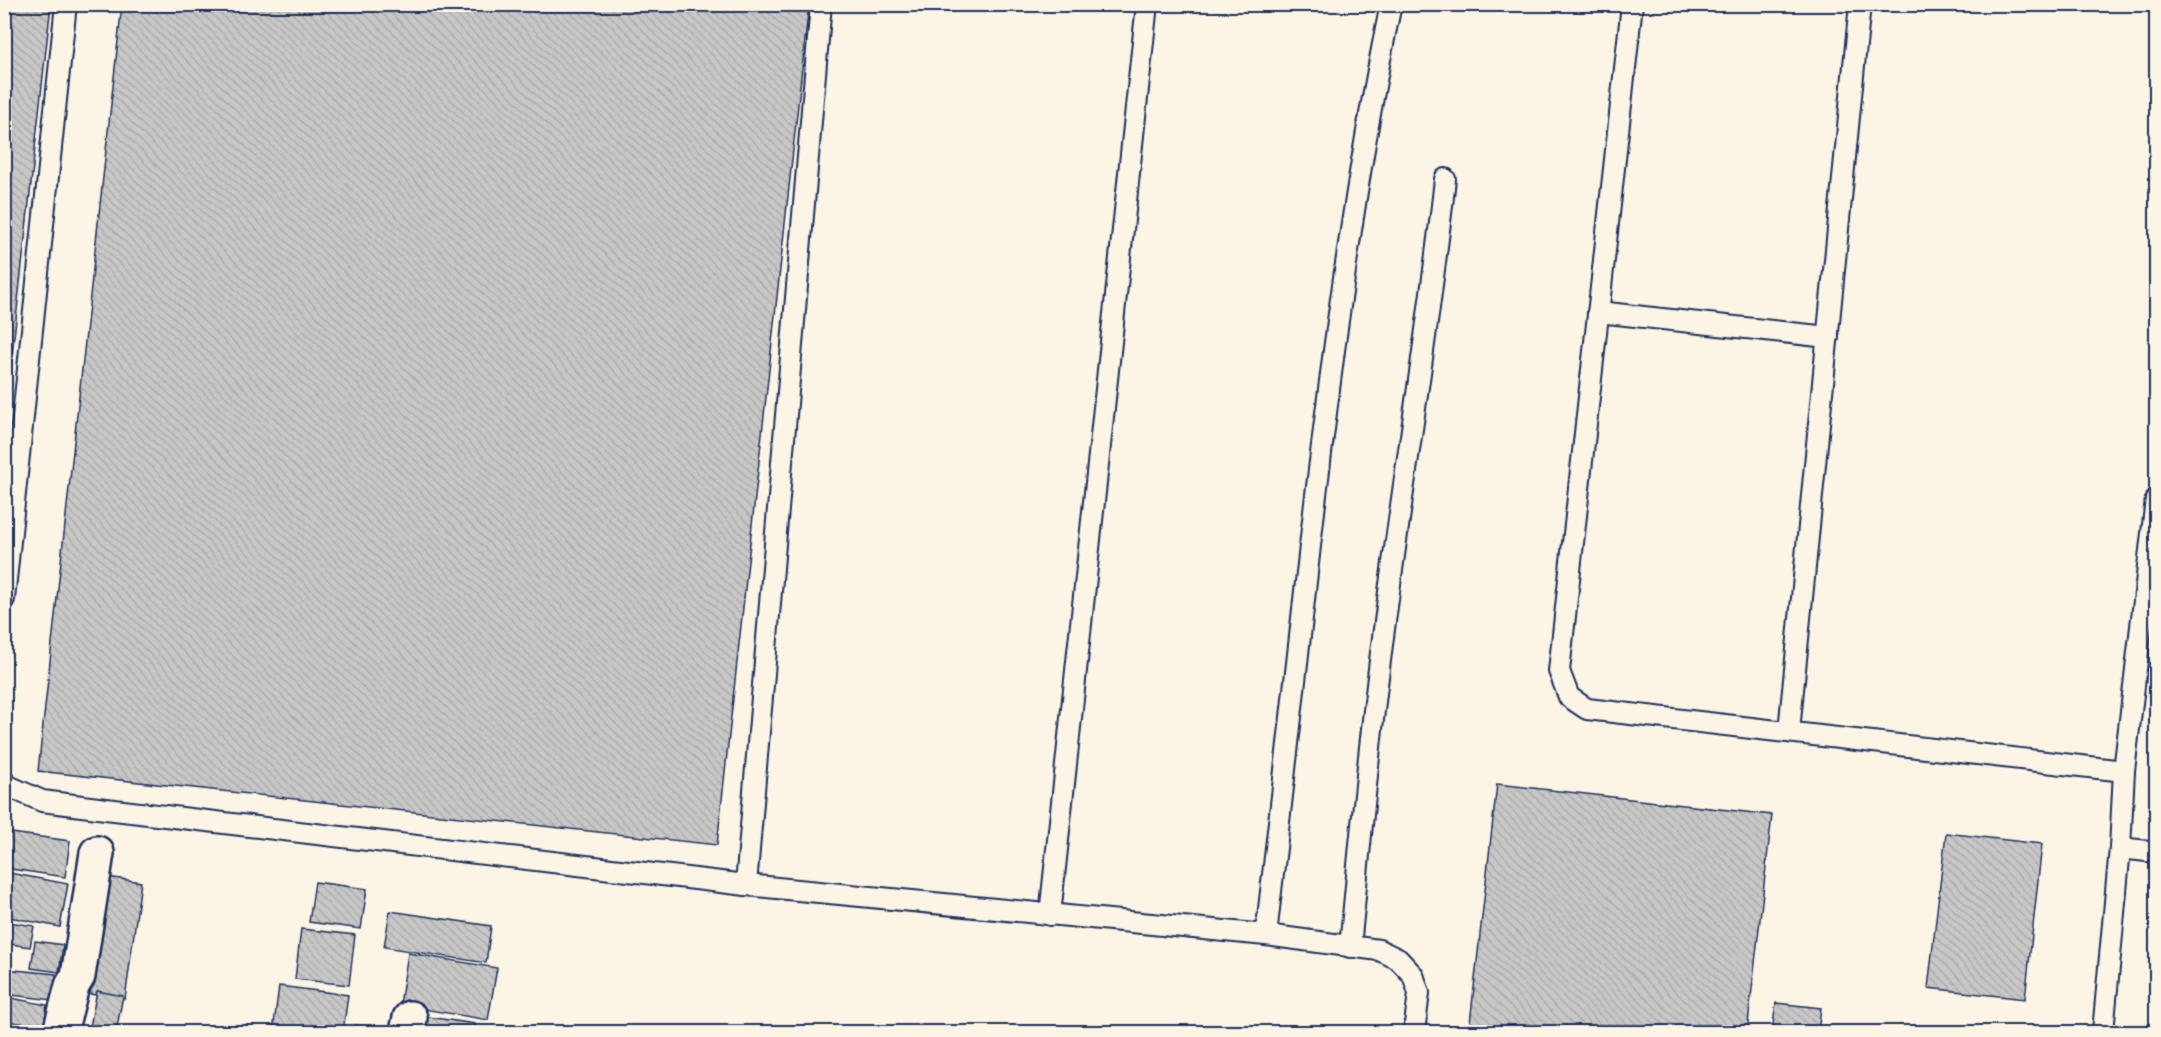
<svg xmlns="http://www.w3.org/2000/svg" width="2161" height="1037" font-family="Delius,sans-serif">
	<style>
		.building { fill: url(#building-back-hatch); stroke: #1b2f5e; stroke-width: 1.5 }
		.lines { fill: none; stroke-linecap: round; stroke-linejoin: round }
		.lane-casing { stroke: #1b2f5e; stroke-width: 24 }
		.street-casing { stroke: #1b2f5e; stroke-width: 38 }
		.lane { stroke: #fcf5e5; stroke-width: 20 }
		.street { stroke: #fcf5e5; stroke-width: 33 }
	</style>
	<defs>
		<pattern id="building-back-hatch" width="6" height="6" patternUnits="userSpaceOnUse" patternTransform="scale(1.5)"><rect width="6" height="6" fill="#c8c7c6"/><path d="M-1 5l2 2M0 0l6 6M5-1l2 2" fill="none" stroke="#ababac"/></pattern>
	</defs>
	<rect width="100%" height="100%" fill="#fcf5e5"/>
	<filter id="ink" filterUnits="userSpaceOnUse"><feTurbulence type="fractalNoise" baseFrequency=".0167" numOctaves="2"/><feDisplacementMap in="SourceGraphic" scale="12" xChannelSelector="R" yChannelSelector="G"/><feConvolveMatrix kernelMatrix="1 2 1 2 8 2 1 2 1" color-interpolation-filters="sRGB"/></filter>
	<g filter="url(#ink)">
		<g class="building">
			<path d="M4 4H51L4 427Z"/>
			<path d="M122 4H809L717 845 38 771Z"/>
			<path d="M1497 784 1772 815 1747 1032H1469Z"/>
			<path d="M4 832 70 841 65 877 4 868Z"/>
			<path d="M1946 833 2042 844 2025 999 1928 988Z"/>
			<path d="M4 872 68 884 60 927 4 916Z"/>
			<path d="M107 877 141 882 125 999 90 994Z"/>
			<path d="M315 882 367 889 361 929 309 922Z"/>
			<path d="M390 911 491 926 486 963 384 947Z"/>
			<path d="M4 921 34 926 30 947 4 943Z"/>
			<path d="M301 929 355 935 349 985 295 979Z"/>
			<path d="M35 941 63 945 59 972 31 968Z"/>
			<path d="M408 953 497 968 488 1020 400 1005Z"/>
			<path d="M4 969 56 974 53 1000 4 994Z"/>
			<path d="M279 986 348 995 343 1032H273Z"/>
			<path d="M97 991 123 996 116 1032H89Z"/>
			<path d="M11 998 47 1005 44 1027 6 1021Z"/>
			<path d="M1776 1003 1821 1008 1818 1032H1772Z"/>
			<path d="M415 1015 475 1024 474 1032H412Z"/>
			<path d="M355 1025 401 1031 400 1032H354Z"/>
		</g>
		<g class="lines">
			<defs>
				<g id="lane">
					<path d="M1632 4 1559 671 1569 697 1587 709 2124 771"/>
					<path d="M1598 312 1828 337"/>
					<path d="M2156 499 2124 771 2120 848 2156 852"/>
					<path d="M4 599 66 4"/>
					<path d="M1789 731 1860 4"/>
					<path d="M4 781 6 785 42 801 106 809 746 885 1266 935 1379 950 1398 959 1413 975 1419 993 1414 1032"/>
					<path d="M746 885 821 4"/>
					<path d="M1050 915 1147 4"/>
					<path d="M1266 935C1281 805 1296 676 1310 546 1331 365 1354 183 1391 4"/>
					<path d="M1350 947C1359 857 1367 766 1378 677 1398 510 1427 345 1445 179"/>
					<path d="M2103 1032 2120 848"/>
				</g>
				<g id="street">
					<path d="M60 1032 72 986 78 976 97 853"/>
					<path d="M407 1032 410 1018"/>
				</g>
			</defs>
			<use href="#lane" class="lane-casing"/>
			<use href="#street" class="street-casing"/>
			<use href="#lane" class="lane"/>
			<use href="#street" class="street"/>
		</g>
	</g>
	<rect width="2161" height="1037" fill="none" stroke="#fcf5e5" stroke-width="24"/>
	<rect x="12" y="12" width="2137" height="1013" fill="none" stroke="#1b2f5e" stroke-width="2" filter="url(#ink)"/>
</svg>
